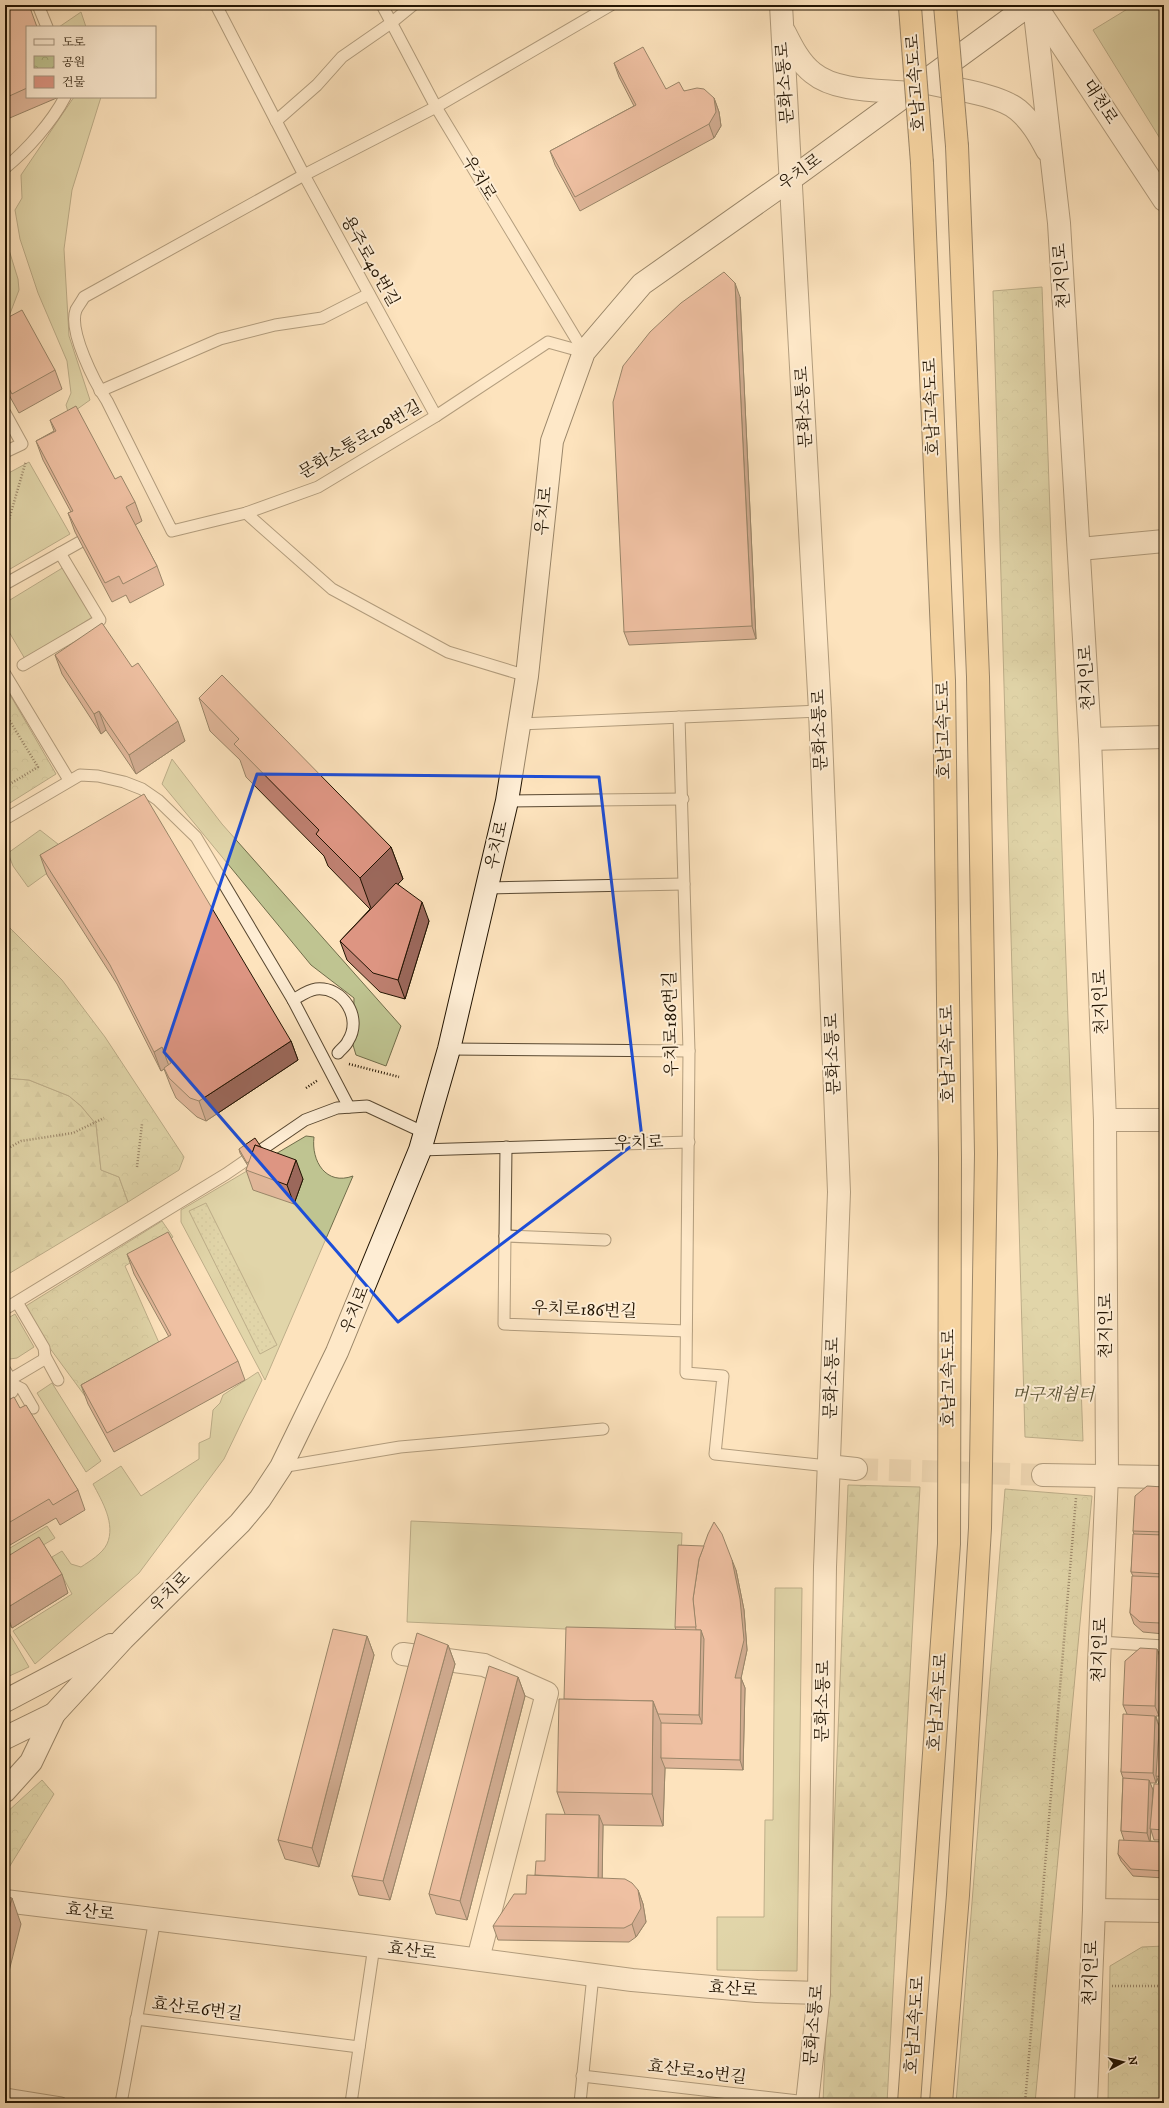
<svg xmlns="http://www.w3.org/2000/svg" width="1169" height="2108" font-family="'IM FELL DW Pica','Noto Serif KR',serif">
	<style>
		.grass { fill: #bfc491; stroke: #706c4a }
		.forest { fill: url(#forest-firs); stroke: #706c4a }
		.park { fill: url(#park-crowns); stroke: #706c4a }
		.garden { fill: url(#garden-dots); stroke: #706c4a }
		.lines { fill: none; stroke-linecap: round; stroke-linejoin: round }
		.tertiary-tunnel { stroke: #dcc4a1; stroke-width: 22; stroke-dasharray: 22 11; stroke-linecap: butt }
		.service-casing { stroke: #594831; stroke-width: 13 }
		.minor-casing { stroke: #594831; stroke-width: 24 }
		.tertiary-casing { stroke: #594831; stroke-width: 24 }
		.secondary-casing { stroke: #221402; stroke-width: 24 }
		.motorway-casing { stroke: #221402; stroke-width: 24 }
		.path { stroke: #221402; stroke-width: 2.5; stroke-dasharray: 1 2; stroke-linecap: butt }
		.service { stroke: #feedd4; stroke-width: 11 }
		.minor { stroke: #feedd4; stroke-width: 22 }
		.tertiary { stroke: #feedd4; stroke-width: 22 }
		.secondary { stroke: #feedd4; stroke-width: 22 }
		.motorway { stroke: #eec27e; stroke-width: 22 }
		.motorway-bridge-casing { stroke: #221402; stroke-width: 24; stroke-linecap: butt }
		.motorway-bridge { stroke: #eec27e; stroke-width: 22 }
		.wall { fill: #be8070; stroke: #221402; fill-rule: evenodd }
		.shaded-wall { fill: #9b685b; stroke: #221402 }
		.building { fill: #dd9582; stroke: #221402 }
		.marked { fill: none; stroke: #1d4ed8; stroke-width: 3; stroke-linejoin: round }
		.labels { text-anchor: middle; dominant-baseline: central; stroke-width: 4; stroke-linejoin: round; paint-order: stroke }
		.street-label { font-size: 17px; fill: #221402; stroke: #feedd4 }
		.park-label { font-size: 17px; font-style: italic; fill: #595234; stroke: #feedd4 }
	</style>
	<defs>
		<pattern id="forest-firs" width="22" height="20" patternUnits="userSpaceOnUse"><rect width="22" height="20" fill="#bfc491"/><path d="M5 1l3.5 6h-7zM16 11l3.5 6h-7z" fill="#a4a87b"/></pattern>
		<pattern id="park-crowns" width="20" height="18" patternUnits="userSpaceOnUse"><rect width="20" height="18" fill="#bfc491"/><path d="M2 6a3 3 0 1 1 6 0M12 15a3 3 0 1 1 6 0" fill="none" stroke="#a4a87b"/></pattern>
		<pattern id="garden-dots" width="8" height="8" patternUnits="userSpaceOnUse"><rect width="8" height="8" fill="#bfc491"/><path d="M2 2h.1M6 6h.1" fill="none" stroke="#a4a87b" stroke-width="1.8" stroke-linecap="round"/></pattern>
	</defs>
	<rect width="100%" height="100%" fill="#fde3bd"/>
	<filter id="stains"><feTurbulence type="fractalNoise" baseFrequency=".005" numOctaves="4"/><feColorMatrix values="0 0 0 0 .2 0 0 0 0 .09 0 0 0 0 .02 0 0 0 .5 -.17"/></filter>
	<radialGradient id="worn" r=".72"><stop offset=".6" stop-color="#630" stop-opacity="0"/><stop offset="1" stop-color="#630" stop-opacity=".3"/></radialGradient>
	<g class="grass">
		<path d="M1134 5H1164V145L1093 30Z"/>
		<path d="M81 12 86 27H59Z"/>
		<path d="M74 97H101L72 190 64 249 69 336 90 400 69 415 66 405 71 393 67 361 38 293 20 239 15 210 22 198 21 175Z"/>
		<path d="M5 237 18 279 19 290 8 319 5 313Z"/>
		<path d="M29 462 70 534 5 572V475Z"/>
		<path d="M64 567 94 616 25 659 5 625V603Z"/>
		<path d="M172 759 222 824 401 1026 386 1066 356 1055 353 1045 354 998 311 965 162 784Z"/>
		<path d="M40 830 72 855 28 887 13 866 8 853Z"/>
		<path d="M306 1136 314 1137C311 1161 326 1186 353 1176L265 1380 181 1222V1210Z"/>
		<path d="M15 1314 34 1347 17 1358 10 1359 5 1355V1320Z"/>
		<path d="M258 1372 262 1380 224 1459 139 1573 35 1664 13 1631 72 1594 52 1557 62 1551 71 1564 81 1567C90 1561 102 1554 107 1544 116 1524 102 1501 93 1484L121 1466 141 1496 199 1459V1443L210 1438 213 1410 220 1403 223 1395Z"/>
		<path d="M52 1383 101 1461 86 1472 37 1393Z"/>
		<path d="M411 1521 682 1533 678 1634 407 1622Z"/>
		<path d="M47 1526 55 1538 5 1568V1551Z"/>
		<path d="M775 1588H802L797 1971 717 1970V1917H764L765 1820H773Z"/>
		<path d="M5 1626 29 1667 5 1678Z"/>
	</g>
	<g class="forest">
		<path d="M5 1078 29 1080 69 1096 81 1106 96 1124 101 1170 119 1177 128 1202 5 1276Z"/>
		<path d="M848 1485 920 1487 887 2103H823Z"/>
	</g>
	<g class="park">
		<path d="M1042 287 1083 1441 1025 1437 993 291Z"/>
		<path d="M5 686 56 774 5 806Z"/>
		<path d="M5 923 62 980 105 1037 184 1157 179 1170 128 1202 119 1177 101 1170 96 1124 81 1106 69 1096 29 1080 5 1078Z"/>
		<path d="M162 1221 173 1237 125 1266 164 1354 85 1396 21 1309Z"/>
		<path d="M1005 1489 1092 1496 1035 2103H956Z"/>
		<path d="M42 1780 54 1794 5 1874V1814Z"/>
		<path d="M1164 1946V2103H1108L1110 1966 1142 1947Z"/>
	</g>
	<path class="garden" d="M206 1203 277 1345 260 1354 189 1211Z"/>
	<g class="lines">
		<path class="tertiary-tunnel" d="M856 1469 1043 1475"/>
		<defs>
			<g id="service">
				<path d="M38 5 47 27"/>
				<path d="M216 5 304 175 436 416"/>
				<path d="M382 5 436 107 584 352"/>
				<path d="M276 121 317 85 342 57 391 23 413 5"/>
				<path d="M5 168C27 150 52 122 65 97"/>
				<path d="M584 352 548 342 436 416 318 487 246 513 172 531 107 401C95 383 68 331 76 310 78 306 82 301 84 297L304 175 436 107 611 5"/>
				<path d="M100 391 220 339 275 325 322 318 369 294"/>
				<path d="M5 413 22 444 5 452"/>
				<path d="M246 513 332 589 448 652 527 676"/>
				<path d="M5 584 80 542"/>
				<path d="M23 665 100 620 60 553"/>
				<path d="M5 674 69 780"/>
				<path d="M679 717 689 1051 686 1373 723 1376 715 1454 828 1466"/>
				<path d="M520 724 820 711"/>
				<path d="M507 801 683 799"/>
				<path d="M5 819 80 775 98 776 124 782 142 789 158 800 196 837 293 1000 349 1107"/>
				<path d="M487 888 684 884"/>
				<path d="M293 1000C300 996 308 990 316 989 343 986 363 1018 348 1041 346 1046 341 1049 338 1053"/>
				<path d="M449 1049 689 1051"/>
				<path d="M506 1147 504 1324 686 1331"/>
				<path d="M420 1150 689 1142"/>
				<path d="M505 1236 605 1240"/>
				<path d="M17 1302 44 1348 45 1356 58 1380"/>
				<path d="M5 1309 226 1174 305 1120 337 1108 367 1106 425 1133"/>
				<path d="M5 1370 14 1385 22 1389 33 1408"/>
				<path d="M11 1379 43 1360 45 1356"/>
				<path d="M5 1397 12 1392 14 1385"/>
				<path d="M281 1467 400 1447 603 1429"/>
				<path d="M1100 1642 1164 1646"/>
				<path d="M136 2019 359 2047"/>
				<path d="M582 2076 807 2102"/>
				<path d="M5 2094 61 2103"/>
				<path d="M121 2103 155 1919"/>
				<path d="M351 2103 374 1946"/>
				<path d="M580 2103 593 1975"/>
			</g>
			<g id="minor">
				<path d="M1080 549 1164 541"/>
				<path d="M1090 739 1164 737"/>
				<path d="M1105 1120H1164"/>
				<path d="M403 1654 484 1665 547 1693 478 1959"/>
				<path d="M5 1901 374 1946 632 1980 757 1991 819 1993"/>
			</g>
			<g id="tertiary">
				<path d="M781 5 820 711 839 1192 825 1567 819 1993 807 2103"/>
				<path d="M1034 5 1059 223 1090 739 1105 1120 1107 1475 1099 1664 1094 1910 1086 2103"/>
				<path d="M1036 6 1164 200"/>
				<path d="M785 33C792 47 800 63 813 73 836 92 880 90 909 93"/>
				<path d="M923 82C948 88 999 94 1018 110 1031 121 1039 135 1047 150"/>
				<path d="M828 1466 856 1469"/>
				<path d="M1043 1475 1164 1477"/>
				<path d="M1094 1910 1164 1911"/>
			</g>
			<g id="secondary">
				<path d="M5 1701 111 1645"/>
				<path d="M5 1738 54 1714"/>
				<path d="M5 1791 31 1762 54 1714 123 1639 240 1523 260 1499 281 1467 337 1352 420 1150 449 1049 507 801 527 676 552 441 584 352 642 284 791 179 1029 5"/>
			</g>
			<g id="motorway">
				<path d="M909 2103 949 1544 950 1157 944 681 922 163"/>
				<path d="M941 2103 958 1895 980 1528 986 1154 978 677 957 146"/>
			</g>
		</defs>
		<use href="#service" class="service-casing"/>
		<use href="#minor" class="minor-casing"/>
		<use href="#tertiary" class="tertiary-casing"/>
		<use href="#secondary" class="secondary-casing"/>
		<use href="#motorway" class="motorway-casing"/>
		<g class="path">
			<path d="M5 533 26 461"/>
			<path d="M5 713 38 767 5 787"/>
			<path d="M349 1064 399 1077"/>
			<path d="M306 1088 318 1080"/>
			<path d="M5 1150 21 1141 73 1133 104 1118"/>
			<path d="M137 1167 142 1124"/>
			<path d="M1112 1986H1164"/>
			<path d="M1025 2103 1076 1498"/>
		</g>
		<use href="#service" class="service"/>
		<use href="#minor" class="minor"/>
		<use href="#tertiary" class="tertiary"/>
		<use href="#secondary" class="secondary"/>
		<use href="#motorway" class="motorway"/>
		<defs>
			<g id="motorway-bridge">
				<path d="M945 5 957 146"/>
				<path d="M910 7 922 163"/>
			</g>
		</defs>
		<use href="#motorway-bridge" class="motorway-bridge-casing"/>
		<use href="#motorway-bridge" class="motorway-bridge"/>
	</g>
	<g class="wall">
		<path d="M5 5 27 27V97H59L5 120Z"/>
		<path d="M614 63 666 89 684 91 714 98 719 112 721 126 714 138 580 211 555 165 550 151 634 106 619 77Z"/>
		<path d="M740 297 756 639 629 645 624 632Z"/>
		<path d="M5 319 55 370 62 389 19 413 5 388Z"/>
		<path d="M50 420 115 479 135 502 142 521 135 525 157 566 164 585 130 603 126 595 112 602 75 532 68 513 71 512 43 460 36 441 54 431Z"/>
		<path d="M55 655 132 667 185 741 136 774 106 730 101 734 62 674Z"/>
		<path d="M199 698 391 847 403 879 398 884 429 921 405 999 380 992 347 960 340 941 370 909 328 866 324 856 246 777 240 760 210 731Z"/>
		<path d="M40 855 291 1041 298 1060 206 1121 197 1117 176 1098 171 1087 164 1069 161 1071 117 984 47 875Z"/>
		<path d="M261 1147 303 1179 294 1204 253 1190 246 1170 248 1166 240 1153 239 1149Z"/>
		<path d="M127 1254 238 1361 245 1380 114 1452 88 1404 81 1385 169 1337 134 1274Z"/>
		<path d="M5 1402 20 1408 78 1490 85 1510 60 1525 56 1518 5 1548Z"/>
		<path d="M1164 1487V1634L1143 1632 1134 1624 1130 1613 1133 1576 1131 1572 1134 1534 1133 1531Z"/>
		<path d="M5 1558 68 1593 12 1628 5 1618Z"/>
		<path d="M736 1570 744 1610 747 1650 741 1678 745 1688 743 1770 665 1768 663 1826 603 1825 602 1878 638 1890 643 1904 646 1922 636 1937 629 1942 498 1940 493 1926 526 1894 535 1875 545 1861 565 1814 557 1792 676 1630 675 1627Z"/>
		<path d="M367 1636 374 1655 319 1867 285 1859 278 1840Z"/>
		<path d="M448 1645 455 1664 390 1900 359 1895 352 1876Z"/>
		<path d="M1164 1650V1717L1160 1707Z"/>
		<path d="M1161 1659 1159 1716H1156L1159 1726 1158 1748 1164 1718V1840H1154L1151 1830 1150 1841 1164 1842V1878L1133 1876 1121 1861 1118 1854 1124 1840 1121 1831 1123 1778 1121 1772 1127 1714 1123 1705ZM1157 1778 1159 1784 1152 1813 1153 1790 1150 1783H1156Z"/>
		<path d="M518 1677 525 1696 467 1920 436 1914 429 1894Z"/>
	</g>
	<g class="shaded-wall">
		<path d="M714 98 719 112 721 126 714 138 709 124Z"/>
		<path d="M735 283 740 297 756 639 752 626Z"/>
		<path d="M99 711 106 730 101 734 94 714Z"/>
		<path d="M178 721 185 741 136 774 129 755Z"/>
		<path d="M391 847 403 879 372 911 360 878Z"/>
		<path d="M422 902 429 921 405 999 398 980Z"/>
		<path d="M291 1041 298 1060 206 1121 199 1101Z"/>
		<path d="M162 1047 169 1066 161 1071 154 1052Z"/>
		<path d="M296 1160 303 1179 294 1204 287 1185Z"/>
		<path d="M732 1560 736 1570 744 1610 747 1650 739 1688 735 1678Z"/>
		<path d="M62 1574 68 1593 12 1628 5 1609Z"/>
		<path d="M1163 1577 1164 1580V1633L1160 1623Z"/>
		<path d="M701 1630 708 1649 706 1734 699 1715Z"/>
		<path d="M367 1636 374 1655 319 1867 312 1848Z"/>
		<path d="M448 1645 455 1664 390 1900 383 1881Z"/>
		<path d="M1157 1649 1161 1659 1159 1716 1155 1706Z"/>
		<path d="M518 1677 525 1696 467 1920 460 1901Z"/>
		<path d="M741 1678 745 1688 743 1770 740 1760Z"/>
		<path d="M653 1701 665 1733 661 1758 665 1768 663 1826 652 1794Z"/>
		<path d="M1155 1716 1159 1726 1157 1776H1156L1157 1778 1156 1783 1153 1773Z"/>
		<path d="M1149 1780 1153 1790 1150 1843 1147 1833Z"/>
		<path d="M599 1815 603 1825 602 1890 598 1880Z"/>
		<path d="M638 1890 643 1904 646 1922 636 1937 632 1924Z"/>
		<path d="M12 1898 21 1924 5 1987V1924Z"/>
	</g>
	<g class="building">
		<path d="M5 5H29L37 27H27V88L5 98Z"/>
		<path d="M643 47 666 89 679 82 684 91 697 88 704 89 714 98 716 112 709 124 575 197 550 151 636 105 614 63Z"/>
		<path d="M724 272 735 283 752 626 624 632 613 402 623 366 650 332 681 303Z"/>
		<path d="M22 310 55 370 12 394 5 381V319Z"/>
		<path d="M76 406 115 479 121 476 135 502 126 507 157 566 123 584 119 576 105 583 68 513 73 511 36 441 56 431 50 420Z"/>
		<path d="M102 623 132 667 138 663 178 721 129 755 99 711 94 714 55 655Z"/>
		<path d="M222 675 391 847 360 878 316 834 319 830 234 744 239 739 199 698Z"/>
		<path d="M144 794 291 1041 199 1101 190 1098 169 1078 164 1068 171 1063 162 1047 154 1052 110 965 40 855Z"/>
		<path d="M396 883 422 902 398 980 373 973 340 941Z"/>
		<path d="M255 1138 261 1147 255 1145 250 1161 247 1163 239 1149Z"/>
		<path d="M255 1145 296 1160 287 1185 246 1170Z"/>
		<path d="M168 1232 238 1361 107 1433 81 1385 171 1335 127 1254Z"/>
		<path d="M14 1397 20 1408 26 1405 78 1490 53 1505 49 1499 5 1525V1402Z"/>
		<path d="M1147 1486 1164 1487V1532L1133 1531 1135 1496Z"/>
		<path d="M714 1522 722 1534 732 1560 740 1599 744 1640 735 1678H741L740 1760 661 1758V1723L702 1724 704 1639 701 1630H696L693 1599 699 1559 708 1534Z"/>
		<path d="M1133 1534 1164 1535V1574L1131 1572Z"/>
		<path d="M39 1537 62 1574 5 1609V1558Z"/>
		<path d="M678 1545 704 1546 699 1559 693 1599 696 1627H675Z"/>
		<path d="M1132 1576 1163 1577 1160 1623 1140 1622 1130 1613Z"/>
		<path d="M566 1627 701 1630 699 1715 658 1714 653 1701 564 1699Z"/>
		<path d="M333 1629 367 1636 312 1848 278 1840Z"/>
		<path d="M417 1633 448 1645 383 1881 352 1876Z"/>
		<path d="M1140 1648 1157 1649 1155 1706 1123 1705 1125 1661Z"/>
		<path d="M1164 1650V1707H1160Z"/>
		<path d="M489 1666 518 1677 460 1901 429 1894Z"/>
		<path d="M559 1699 653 1701 652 1794 557 1792Z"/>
		<path d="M1123 1714 1155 1716 1153 1773 1121 1772Z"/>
		<path d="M1160 1718H1164V1777L1156 1776Z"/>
		<path d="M1123 1778 1149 1780 1147 1833 1121 1831Z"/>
		<path d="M1154 1784H1164V1830L1150 1829Z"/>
		<path d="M546 1814 599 1815 598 1878 535 1875 536 1861H545Z"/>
		<path d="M1119 1840 1164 1842V1871L1131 1869 1118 1854Z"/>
		<path d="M527 1875 625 1879 632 1883 638 1890 641 1908 632 1924 624 1928 493 1926 514 1894H526Z"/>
		<path d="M5 1897 12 1898 5 1924Z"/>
	</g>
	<path d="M0 0H1169V2108H0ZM257 774 599 777 642 1138 398 1322 164 1052Z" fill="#fde3bd" fill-opacity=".55" fill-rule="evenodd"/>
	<path class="marked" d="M257 774 599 777 642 1138 398 1322 164 1052Z"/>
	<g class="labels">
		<g class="street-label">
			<text transform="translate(785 83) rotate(-94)">문화소통로</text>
			<text transform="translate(916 83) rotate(-94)">호남고속도로</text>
			<text transform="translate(1100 102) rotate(57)">대천로</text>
			<text transform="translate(800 172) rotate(-36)">우치로</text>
			<text transform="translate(479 178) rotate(59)">우치로</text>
			<text transform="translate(370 261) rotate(61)">용주로40번길</text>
			<text transform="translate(1062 276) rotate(-94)">천지인로</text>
			<text transform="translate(804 407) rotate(-93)">문화소통로</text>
			<text transform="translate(932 407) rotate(-92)">호남고속도로</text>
			<text transform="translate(360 440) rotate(-30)">문화소통로108번길</text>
			<text transform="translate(544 511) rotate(-84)">우치로</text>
			<text transform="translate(1087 678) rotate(-93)">천지인로</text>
			<text transform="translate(820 730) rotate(-92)">문화소통로</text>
			<text transform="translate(944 730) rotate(-91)">호남고속도로</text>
			<text transform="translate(497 845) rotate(-77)">우치로</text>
			<text transform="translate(1101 1002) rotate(-92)">천지인로</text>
			<text transform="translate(671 1024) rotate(-91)">우치로186번길</text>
			<text transform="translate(833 1054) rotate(-92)">문화소통로</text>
			<text transform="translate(948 1054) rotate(-91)">호남고속도로</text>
			<text transform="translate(639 1143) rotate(-2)">우치로</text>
			<text transform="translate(355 1310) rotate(-68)">우치로</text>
			<text transform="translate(584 1310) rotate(2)">우치로186번길</text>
			<text transform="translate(1106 1326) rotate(-90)">천지인로</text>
			<text transform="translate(832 1378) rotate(-88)">문화소통로</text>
			<text transform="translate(949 1378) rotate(-90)">호남고속도로</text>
			<text transform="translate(170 1592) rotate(-45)">우치로</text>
			<text transform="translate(1100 1650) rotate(-88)">천지인로</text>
			<text transform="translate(823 1701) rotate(-89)">문화소통로</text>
			<text transform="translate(938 1702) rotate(-86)">호남고속도로</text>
			<text transform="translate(90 1912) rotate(7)">효산로</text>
			<text transform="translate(412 1951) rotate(7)">효산로</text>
			<text transform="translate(1091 1973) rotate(-88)">천지인로</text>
			<text transform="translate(733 1989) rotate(4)">효산로</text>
			<text transform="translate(197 2009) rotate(7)">효산로6번길</text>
			<text transform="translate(814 2025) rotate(-85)">문화소통로</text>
			<text transform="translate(915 2025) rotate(-86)">호남고속도로</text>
			<text transform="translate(697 2072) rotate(7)">효산로20번길</text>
		</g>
		<g class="park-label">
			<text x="1053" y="1395">머구재쉼터</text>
		</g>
	</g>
	<rect width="1169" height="2108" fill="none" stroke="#fde3bd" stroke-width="20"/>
	<rect x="6" y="6" width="1157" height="2096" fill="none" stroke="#221402" stroke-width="2"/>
	<rect x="10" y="10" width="1149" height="2088" fill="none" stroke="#221402"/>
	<rect x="26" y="26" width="130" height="72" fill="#feedd4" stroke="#a69680"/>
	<rect x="34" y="39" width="20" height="6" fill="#feedd4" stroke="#a69680"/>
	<text x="62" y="46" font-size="12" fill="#221402">도로</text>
	<rect x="34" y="56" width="20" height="12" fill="url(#park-crowns)" stroke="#a69680"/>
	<text x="62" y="66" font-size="12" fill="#221402">공원</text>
	<rect x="34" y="76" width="20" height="12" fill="#dd9582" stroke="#a69680"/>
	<text x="62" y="86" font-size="12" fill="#221402">건물</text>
	<g transform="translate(1123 2062) rotate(83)" stroke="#feedd4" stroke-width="3" paint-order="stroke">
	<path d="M0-3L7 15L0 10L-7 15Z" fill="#221402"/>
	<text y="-6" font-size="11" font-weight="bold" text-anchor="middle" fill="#221402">N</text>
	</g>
	<rect width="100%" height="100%" filter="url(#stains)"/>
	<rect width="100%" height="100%" fill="url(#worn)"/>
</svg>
